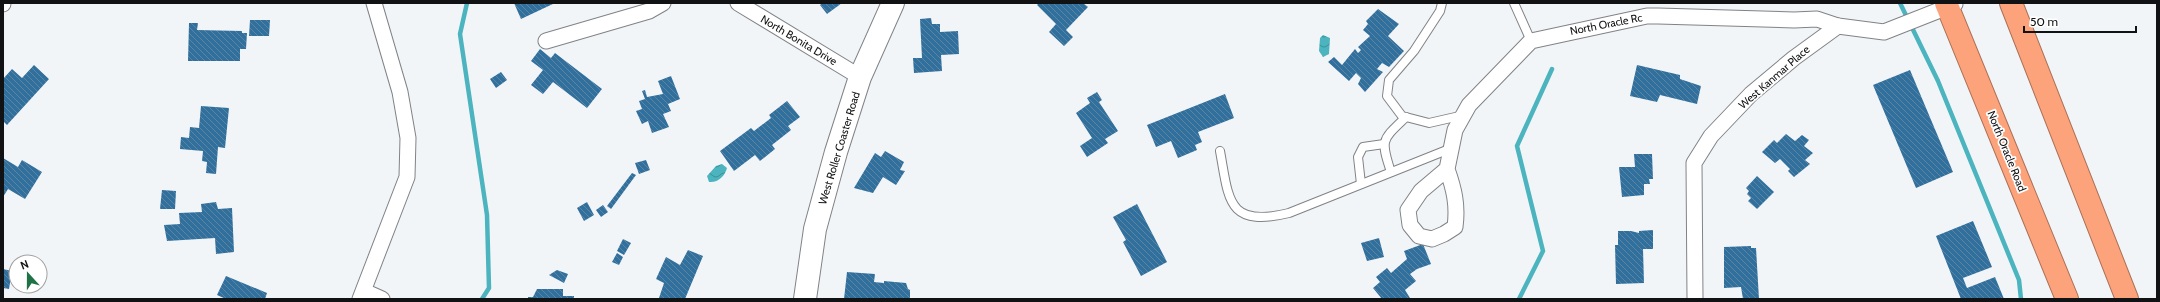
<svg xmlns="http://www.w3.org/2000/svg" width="2160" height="302" font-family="Cabin,sans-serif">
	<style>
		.water { fill: url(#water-waves) }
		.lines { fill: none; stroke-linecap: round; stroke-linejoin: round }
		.stream { stroke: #4bb4bf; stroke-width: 4.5 }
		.building { fill: url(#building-back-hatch) }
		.lane-casing { stroke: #808386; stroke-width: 10 }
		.street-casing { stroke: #808386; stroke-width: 17 }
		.secondary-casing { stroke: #808386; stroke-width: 24 }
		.highway-casing { stroke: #aa7057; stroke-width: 24 }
		.lane { stroke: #fff; stroke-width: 8 }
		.street { stroke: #fff; stroke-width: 15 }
		.secondary { stroke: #fff; stroke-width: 22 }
		.highway { stroke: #fda37b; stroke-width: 22 }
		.labels { text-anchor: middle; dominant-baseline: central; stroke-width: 3.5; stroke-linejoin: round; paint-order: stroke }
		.street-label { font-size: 11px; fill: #111213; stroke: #fff }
	</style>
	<defs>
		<pattern id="water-waves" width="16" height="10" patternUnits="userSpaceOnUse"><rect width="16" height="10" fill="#4bb4bf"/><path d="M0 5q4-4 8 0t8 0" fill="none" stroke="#3d919a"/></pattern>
		<pattern id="building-back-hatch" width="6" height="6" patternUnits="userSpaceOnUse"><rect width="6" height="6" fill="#316f9d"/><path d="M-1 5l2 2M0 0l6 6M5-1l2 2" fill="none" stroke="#5a85a5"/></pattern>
	</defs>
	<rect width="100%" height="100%" fill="#f2f5f8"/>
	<g class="water">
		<path d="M1323 35 1330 38 1329 54 1323 57 1319 51 1320 38Z"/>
		<path d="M722 164 727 168C725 176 718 183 709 182L707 176 716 166Z"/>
	</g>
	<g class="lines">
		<g class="stream">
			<path d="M467 3 460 34 487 215 489 288 482 299"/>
			<path d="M1900 3 1938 81 2019 280 2021 299"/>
			<path d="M1519 299 1543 251 1517 146 1552 69"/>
		</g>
	</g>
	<g class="building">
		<path d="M514 3H555L521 19Z"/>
		<path d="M822 3H842L827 14 820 5Z"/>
		<path d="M1039 3H1083L1088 7 1066 30 1073 37 1064 46 1049 32 1056 24 1037 5Z"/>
		<path d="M1378 9 1399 24 1388 36 1404 51 1389 67 1382 63 1377 69 1383 72 1365 92 1358 84 1361 78 1356 73 1349 81 1328 62 1334 57 1342 65 1355 49 1358 53 1361 50 1358 47 1370 36 1363 30 1368 24 1366 21Z"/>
		<path d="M931 18 932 24H940V32L958 31 959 54 941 55 942 71 914 73 913 58H922L920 19Z"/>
		<path d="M250 20H270L269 36H249Z"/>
		<path d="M189 23H198L197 30 242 31V33H247L246 49H240V61H188Z"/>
		<path d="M540 49 551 58 555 53 602 89 587 108 553 82 543 94 531 85 543 70 531 61Z"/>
		<path d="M34 65 49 79 7 125 3 121V79L12 69 22 78Z"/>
		<path d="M1637 65 1680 75V79L1701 86 1697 104 1660 95 1657 102 1630 96Z"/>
		<path d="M1910 70 1953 172 1916 188 1873 85Z"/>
		<path d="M501 72 507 80 496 88 490 79Z"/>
		<path d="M671 76 680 99 668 104 671 111 663 114 669 127 652 133 648 121 642 124 636 111 642 109 639 101 645 99 642 91 645 90 647 97 663 94 658 81Z"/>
		<path d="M1097 92 1102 100 1099 102 1118 131 1105 139 1108 143 1087 157 1080 146 1092 138 1076 113 1090 103 1087 98Z"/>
		<path d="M1225 94 1234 118 1198 132 1202 142 1195 145 1197 150 1178 158 1171 141 1156 147 1147 125Z"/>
		<path d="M787 101 800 117 788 126 791 130 772 145 775 149 760 161 755 155 734 171 720 151 751 128 754 131 771 118 769 115Z"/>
		<path d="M201 106 229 108 225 148 218 147 216 174 206 173 207 162 202 161 203 151 180 149 181 137 189 138 190 127 199 128Z"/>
		<path d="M1786 134 1795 141 1802 135 1809 140 1804 146 1813 153 1805 160 1810 164 1794 177 1788 171 1790 169 1780 159 1775 163 1762 152 1774 140 1777 143Z"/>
		<path d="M885 151 904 162 900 170 905 171 896 185 883 177 873 193 854 188 875 153 881 157Z"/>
		<path d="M1634 154H1652L1653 179H1649L1650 184H1644V195L1622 197 1619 167H1635Z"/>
		<path d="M3 158 18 167 22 160 42 172 25 199 8 189 3 197Z"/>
		<path d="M646 160 650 170 639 174 635 163Z"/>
		<path d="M632 173 636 175 611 209 607 206Z"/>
		<path d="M1757 176 1774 192 1757 209 1748 201 1751 198 1747 194 1749 191 1746 188Z"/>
		<path d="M162 190 176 191 175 209H160Z"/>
		<path d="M216 202 218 209 232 208 234 252 216 254 215 238 167 241 164 225 180 224 179 213 202 212 201 204Z"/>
		<path d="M587 202 594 215 584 221 577 208Z"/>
		<path d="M1137 204 1167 262 1141 276 1123 242 1126 240 1113 217Z"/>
		<path d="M603 205 608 212 601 217 596 210Z"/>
		<path d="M1973 221 1992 267 1963 278 1967 288 1995 277 2004 299H1961L1936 236Z"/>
		<path d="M1653 230V249H1643L1644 283 1616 284 1615 245H1618V231H1631L1639 233V231Z"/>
		<path d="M1379 238 1384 257 1367 261 1361 243Z"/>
		<path d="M623 239 631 243 624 255 617 251Z"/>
		<path d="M1423 244 1431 264 1417 269 1410 274 1416 281 1405 290 1410 298 1382 299 1373 288 1380 282 1376 277 1387 268 1391 273 1407 259 1404 251Z"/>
		<path d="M1751 246V248H1756L1759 299H1743L1741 287 1724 288V247Z"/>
		<path d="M688 250 703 256 685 299 659 298 664 283 656 279 666 257 680 265Z"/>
		<path d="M617 253 623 257 619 265 612 262Z"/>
		<path d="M3 269 12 271 9 289 3 288Z"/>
		<path d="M557 270 568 274 564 283 549 275Z"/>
		<path d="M847 272 875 274 874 282 884 283V281L906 283 908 289 910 290V299H844Z"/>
		<path d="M226 276 267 293 265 299H226L217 295Z"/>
		<path d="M537 289H563V296H574V299H528V297H533Z"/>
	</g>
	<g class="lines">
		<defs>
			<g id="lane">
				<path d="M1442 3 1440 11 1414 51 1389 80 1387 96 1402 116 1429 123 1464 115"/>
				<path d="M1514 3 1531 41"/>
				<path d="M1220 151C1229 200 1227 228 1289 213L1452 148"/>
				<path d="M1391 172C1380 139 1382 140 1406 117"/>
				<path d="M1361 184 1358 157 1363 147 1384 144"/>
			</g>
			<g id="street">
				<path d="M738 3 860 77"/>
				<path d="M3 4V3"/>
				<path d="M546 41 649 11 663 3"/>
				<path d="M1447 169C1454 189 1458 205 1455 227L1444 234 1432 239 1419 236 1410 225 1408 210 1421 191 1447 169 1455 130 1469 105 1531 41 1647 16H1658L1794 20 1817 19 1838 26 1884 32 1955 4"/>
				<path d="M364 291 382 299"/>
				<path d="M360 299 407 177 408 138 400 92 374 3"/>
				<path d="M1695 299 1694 163 1711 136 1751 94 1794 58 1838 26"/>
			</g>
			<path id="secondary" d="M805 299 815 229 836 152 860 77 893 3"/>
			<g id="highway">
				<path d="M1946 3 2067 299"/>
				<path d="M2011 3 2127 299"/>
			</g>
		</defs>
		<use href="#lane" class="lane-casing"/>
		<use href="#street" class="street-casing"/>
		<use href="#secondary" class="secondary-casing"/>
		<use href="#highway" class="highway-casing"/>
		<use href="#lane" class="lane"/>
		<use href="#street" class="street"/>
		<use href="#secondary" class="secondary"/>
		<use href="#highway" class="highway"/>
	</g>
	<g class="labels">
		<g class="street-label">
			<text transform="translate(1606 24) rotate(-11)">North Oracle Rc</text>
			<text transform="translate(799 40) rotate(31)">North Bonita Drive</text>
			<text transform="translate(1774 77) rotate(-41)">West Kanmar Place</text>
			<text transform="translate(839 148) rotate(-73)">West Roller Coaster Road</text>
			<text transform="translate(2007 151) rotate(68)">North Oracle Road</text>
		</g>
	</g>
	<rect width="2160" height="302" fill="none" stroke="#111213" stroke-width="8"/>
	<g transform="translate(28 274) rotate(339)"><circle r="19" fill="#ffffff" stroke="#a0a0a1"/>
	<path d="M0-3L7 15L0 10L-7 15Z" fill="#1e7245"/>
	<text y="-6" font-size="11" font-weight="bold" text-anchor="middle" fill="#111213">N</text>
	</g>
	<path d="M2024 26v6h112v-6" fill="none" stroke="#111213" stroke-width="2"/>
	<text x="2030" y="26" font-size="12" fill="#111213" stroke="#ffffff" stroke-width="3" paint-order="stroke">50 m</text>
</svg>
